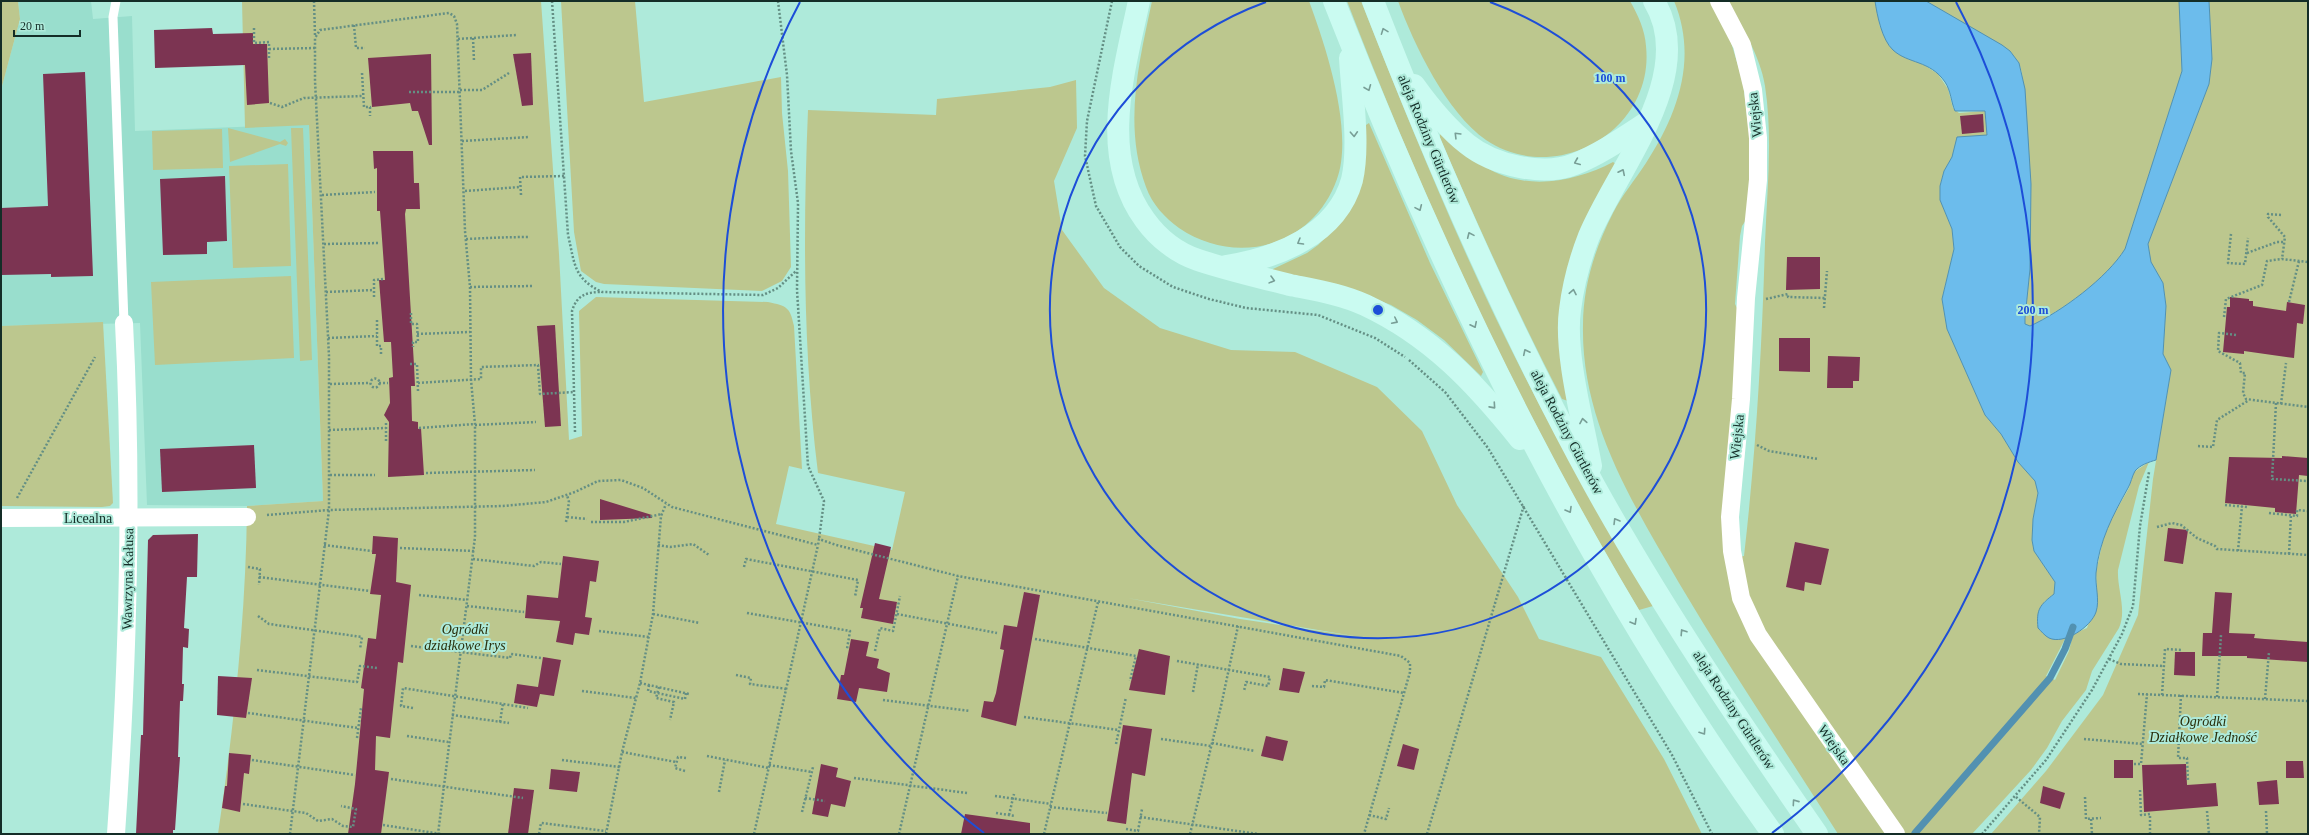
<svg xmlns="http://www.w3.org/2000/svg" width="2309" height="835" font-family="Georgia,serif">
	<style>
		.built { fill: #99decd }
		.green { fill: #bcc78e; fill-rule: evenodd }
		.water { fill: #6cbcec; stroke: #5291b1 }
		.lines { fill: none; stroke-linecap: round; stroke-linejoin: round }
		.stream { stroke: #5291b1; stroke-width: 7 }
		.building { fill: #7c3452 }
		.path { stroke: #648f84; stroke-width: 2.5; stroke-dasharray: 2 2; stroke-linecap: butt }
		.service { stroke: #fff; stroke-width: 9 }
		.minor { stroke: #fff; stroke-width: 18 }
		.secondary { stroke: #cafbf1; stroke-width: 22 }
		.oneway { stroke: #789e96 }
		.ring { fill: none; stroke: #1d4ed8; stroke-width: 2 }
		.labels { text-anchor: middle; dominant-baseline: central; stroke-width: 4; stroke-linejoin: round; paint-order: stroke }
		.street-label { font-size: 14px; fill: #142d27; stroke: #aeeada }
		.park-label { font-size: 14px; font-style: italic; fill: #2a2f0c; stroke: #aeeada }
		.centre { fill: #1d4ed8; stroke: #aeeada; stroke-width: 2 }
		.ring-label { font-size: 12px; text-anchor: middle; font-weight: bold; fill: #1d4ed8; stroke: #aeeada; stroke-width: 4; stroke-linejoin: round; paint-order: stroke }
	</style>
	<rect width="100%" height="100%" fill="#aeeada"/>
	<path class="built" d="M18 1H91L93 19 132 16 135 131 309 124 323 501 247 506 147 505 140 323 1 326V90L20 19Z"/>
	<g class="green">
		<path d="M1 1H18L20 19 1 90Z"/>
		<path d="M242 1H541L559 254 569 440 582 436 579 311 596 297 768 302C787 306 790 307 794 326L802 469 789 466 776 524 892 550 905 492 818 473C803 352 803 231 808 110L936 115 937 99 1050 87 1076 80 1077 128 1054 181 1062 230 1104 288 1160 328 1231 350 1295 352 1377 387 1422 431 1457 505 1518 597 1539 639 1601 657 1664 759 1702 834H218C234 726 246 615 247 506L323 501 309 125 245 128ZM1127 598 1366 638 1240 619Z"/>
		<path d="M561 1H635L644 102 781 77 782 113 788 171 791 267 782 281 762 291 604 284 596 282 581 271 574 232Z"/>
		<path d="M1152 1H1309C1326 47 1354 131 1337 179 1313 247 1236 267 1179 228 1165 218 1152 204 1146 187 1123 125 1139 63 1152 1Z"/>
		<path d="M1347 1H1361C1406 115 1452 229 1506 339 1551 431 1601 519 1653 606L1639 610C1523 416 1428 212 1347 1Z"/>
		<path d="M1398 1H1630C1638 15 1645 30 1646 46 1655 131 1556 187 1486 140 1447 113 1414 45 1398 1Z"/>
		<path d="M1674 1H1710L1730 39 1743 82 1752 158 1746 220 1742 226 1740 236 1735 304 1740 314 1725 560 1744 556C1756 452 1762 348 1765 243 1767 191 1773 138 1765 86 1760 55 1742 28 1727 1H1875L1880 27 1904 56 1918 61 1938 74 1948 89 1953 108 1959 113 1985 111 1987 135 1956 143 1952 157 1944 171 1940 185 1944 210 1952 229 1954 249 1942 299 1947 329 1985 415 2001 434 2018 462 2035 481 2038 493 2033 519 2032 540 2034 551 2055 582 2054 594 2044 602 2061 639 2066 637 2046 676 2055 680 2069 651 2073 634 2087 628 2097 598 2096 572 2103 540 2109 523 2129 488 2134 472 2149 462 2139 486 2118 570C2117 589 2127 610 2119 628L2092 671 2086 690 2062 721 2047 748 2031 770 1972 834H1838C1785 750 1729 668 1679 583 1632 502 1581 421 1583 325 1583 286 1595 248 1613 213 1622 195 1635 180 1646 163 1678 114 1698 58 1674 1Z"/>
		<path d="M1926 1H2179L2182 71 2125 249C2106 280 2062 310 2030 326L2025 324V318L2030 269 2031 185 2022 73 2019 63 2010 51Z"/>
		<path d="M2209 1H2308V834H1991L2046 771 2103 695 2138 615 2153 479 2171 370 2163 355 2166 306 2163 283 2151 263 2148 244 2209 84 2212 59Z"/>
		<path d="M1369 123 1430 263 1483 372 1481 376 1444 340 1417 320 1391 305 1340 285 1273 272V269L1307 253 1318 245 1339 224 1366 125Z"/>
		<path d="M228 128 280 142 285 139 288 143 286 146 280 144 230 162Z"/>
		<path d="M291 128H303L312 360 300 361Z"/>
		<path d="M222 129 223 168 153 170 152 131Z"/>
		<path d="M1440 133C1454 144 1469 157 1484 166 1524 192 1575 182 1613 162L1617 165 1589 211 1568 401 1562 399C1518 314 1478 226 1440 138Z"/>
		<path d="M288 164 291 266 233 268 229 166Z"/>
		<path d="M291 276 294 358 155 365 151 282Z"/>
		<path d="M103 322 113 503 110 506 102 507 1 506V326Z"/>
	</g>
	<path class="water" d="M1875 1H1926L2002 45 2010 51 2019 63 2025 89 2031 184 2030 269 2025 318V324L2030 326C2061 312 2107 278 2125 249L2182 71 2179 1H2209L2212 59 2209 84 2148 244 2151 262 2163 283 2166 306 2163 354 2171 370 2156 460C2149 462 2140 465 2135 471 2132 476 2131 483 2128 488 2113 515 2099 541 2096 573 2095 586 2100 600 2096 612 2091 627 2064 645 2049 638 2045 636 2041 631 2038 628 2036 609 2040 605 2054 594L2055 582 2034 551 2032 540 2033 519 2038 493 2035 481 2018 462 2001 434 1985 415 1947 329 1942 299 1954 249 1952 229 1940 200V186L1944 171 1952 157 1957 137 1987 135 1985 111H1955C1951 102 1951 91 1945 82 1930 60 1908 64 1893 50 1882 40 1877 15 1875 1Z"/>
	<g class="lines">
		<path class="stream" d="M1915 833 2050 678 2065 649 2073 627"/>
	</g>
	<g class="building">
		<path d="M212 28 213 34 253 33V44H267L269 103 247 105 245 65 155 68 154 30Z"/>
		<path d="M531 53 533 105 522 106 513 54Z"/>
		<path d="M431 54 432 145H429L418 111H412L410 103 372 107 368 58Z"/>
		<path d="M85 72 93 276 51 277V274L1 275V208L48 206 43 74Z"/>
		<path d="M1983 114 1984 132 1962 134 1960 116Z"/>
		<path d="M373 151H413L414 183H419L420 209H406L405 214 414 365 415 386H411L412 421 418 422V429L421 428 424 475 388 477 389 422 384 415 390 403 389 378 393 377 391 342H384L379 280H385L380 211H377V168L374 169Z"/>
		<path d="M225 176 227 241 207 242V254L163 255 160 179Z"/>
		<path d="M1787 257H1820V289L1786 290Z"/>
		<path d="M2230 297 2249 299V301H2253V306L2286 311 2287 302 2305 305 2303 324 2297 323 2294 358 2244 351V354L2223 352 2227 307H2230Z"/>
		<path d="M555 325 561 426 545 427 537 326Z"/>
		<path d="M1779 338H1810V372L1779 371Z"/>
		<path d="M1828 356 1860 357 1859 381H1853V388H1827Z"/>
		<path d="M254 445 256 488 162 492 160 449Z"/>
		<path d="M2282 456 2308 458V476L2299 475 2296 514 2275 512V508L2225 503 2229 457 2282 458Z"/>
		<path d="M600 499 652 515V518L600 520Z"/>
		<path d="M2168 528 2188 530 2183 564 2164 561Z"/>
		<path d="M198 534 197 577H187L184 628 189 629 188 648 183 647 182 684H184L183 701H180L178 757H180L175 830H173V834H136L141 735H143L148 540 153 535Z"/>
		<path d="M373 536 398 538 396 582 411 585 403 663 398 662 390 738 376 736 375 770 389 772 381 834H348L355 784 364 689 361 688 368 638 376 639 381 595 370 594 376 554H372Z"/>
		<path d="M1795 542 1829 549 1821 585 1805 582 1804 591 1786 587Z"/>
		<path d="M875 543 891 547 879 599 897 602 893 624 861 618 863 608H860Z"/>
		<path d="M563 556 599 561 596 582 590 581 585 617 592 618 589 635 575 633 573 645 556 642 560 621 525 618 527 595 558 598Z"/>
		<path d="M1024 592 1040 595 1016 726 981 717 984 701 993 702 996 693 1004 650 1000 649 1004 625 1017 627Z"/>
		<path d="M2215 592 2232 593 2229 633 2255 634 2254 638 2265 639 2308 642V662L2247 658V656H2202L2203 633H2212Z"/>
		<path d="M851 639 869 642 866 656 879 659 877 668 890 673 887 692 859 688 856 702 837 699 841 675H844Z"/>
		<path d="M1139 649 1170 656 1165 695 1129 690Z"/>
		<path d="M2175 652H2195V676L2174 675Z"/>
		<path d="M543 657 561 660 554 696 540 694 537 707 514 703 517 684 538 687Z"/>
		<path d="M1283 668 1305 672 1299 693 1279 690Z"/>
		<path d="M218 676 252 678 246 718 217 715Z"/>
		<path d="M1123 725 1152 729 1145 776 1132 773 1126 824 1107 821Z"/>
		<path d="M1266 736 1288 741 1283 761 1261 756Z"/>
		<path d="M1403 744 1419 749 1414 770 1397 766Z"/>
		<path d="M229 753 251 755 249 774 244 773 240 812 222 808 225 786H227Z"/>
		<rect x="2114" y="760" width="19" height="18"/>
		<path d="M2286 761H2303L2304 778H2286Z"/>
		<path d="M821 764 838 768 836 777 851 781 845 807 831 804 828 817 812 814Z"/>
		<path d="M2186 764 2187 785 2216 783 2218 806 2144 812 2142 765Z"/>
		<path d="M551 769 580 772 577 792 549 789Z"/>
		<path d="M2277 780 2279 804 2259 805 2257 782Z"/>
		<path d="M2043 786 2065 793 2060 809 2040 803Z"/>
		<path d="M514 788 534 790 528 834H508Z"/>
		<path d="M965 814 1030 823V834H961Z"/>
	</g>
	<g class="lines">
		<g class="path">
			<path d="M314 1 315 35"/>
			<path d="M552 1 568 235C575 264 573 278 602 292L763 295 778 288 796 271"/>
			<path d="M778 1 787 75 791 151 798 203 797 290 808 466 824 501 819 539"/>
			<path d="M1112 1 1087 121 1085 156 1096 206 1120 247 1139 266 1173 287 1209 299 1246 308 1318 315 1375 338 1405 357"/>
			<path d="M354 25 356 48H365"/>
			<path d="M254 28V43L269 42V58"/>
			<path d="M473 38 474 61"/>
			<path d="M458 39 516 35"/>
			<path d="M269 49 315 48"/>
			<path d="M362 73 364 107H370V116"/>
			<path d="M460 90H482L509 73"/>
			<path d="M409 92H460"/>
			<path d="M270 103 282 107 304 98 363 96"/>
			<path d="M462 141 529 137"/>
			<path d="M465 191 520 187"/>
			<path d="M322 195 375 192"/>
			<path d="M521 195 520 177 564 176"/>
			<path d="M2281 215 2268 214V217L2285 237 2282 259"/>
			<path d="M2231 234 2228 263 2245 264 2248 238"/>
			<path d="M466 239C488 238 508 237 530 237"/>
			<path d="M324 244 380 243"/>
			<path d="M2247 253 2277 242H2284"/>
			<path d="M470 287 532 286"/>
			<path d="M326 292 374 290"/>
			<path d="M374 297V280L384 279"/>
			<path d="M1766 299 1788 294V297L1825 298"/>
			<path d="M2289 302 2299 261"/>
			<path d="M1824 308 1827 271"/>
			<path d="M411 313V324H417L418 342H413V347"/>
			<path d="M2224 317 2226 299 2262 285 2267 261 2282 259 2308 262"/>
			<path d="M377 320V346H381V356"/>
			<path d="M417 334 470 332"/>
			<path d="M2236 335 2219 333 2218 351 2240 363 2241 373H2245L2243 393 2246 399 2308 407"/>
			<path d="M328 338 377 336"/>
			<path d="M1409 360 1445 392 1488 448 1672 755 1712 834"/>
			<path d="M410 364H417L418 391"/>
			<circle cx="375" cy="383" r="4.5"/>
			<path d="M379 383H388"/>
			<path d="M418 383 481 379V367L538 365 540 394 574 392"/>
			<path d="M330 384 370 383"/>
			<path d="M2276 403 2272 479 2308 481"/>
			<path d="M2281 404 2286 363"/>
			<path d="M475 425 536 422"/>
			<path d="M419 428 475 424"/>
			<path d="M329 430 386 428"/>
			<path d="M575 432 572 311C577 295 586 292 602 292"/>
			<path d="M386 441V422"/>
			<path d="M1757 445 1769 451 1818 459"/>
			<path d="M2198 446 2213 447 2217 420 2249 400"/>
			<path d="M426 473 535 470"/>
			<path d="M330 475H375"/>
			<path d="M17 498 95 357"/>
			<path d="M2225 505 2247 507"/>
			<path d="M2269 513 2297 516V510L2308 511"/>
			<path d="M267 515 329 510 503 506 546 502 575 492 598 481 621 480 643 488 672 507 818 545 819 539 836 545 958 576 1401 656 1410 663V672L1364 834"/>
			<path d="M567 517 587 519"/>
			<path d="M566 522 569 502 567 495"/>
			<path d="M591 522H624L662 514"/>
			<path d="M2157 527 2172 523 2181 525 2197 538 2215 546 2217 549 2308 555"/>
			<path d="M324 545 372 551"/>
			<path d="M658 545 670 547 693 544 709 555"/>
			<path d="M400 548 474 551"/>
			<path d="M2238 551 2242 506"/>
			<path d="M2289 554 2291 515"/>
			<path d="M473 559 534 566 541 562 561 564"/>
			<path d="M248 567 260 569 259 585"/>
			<path d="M744 567 746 559 858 580 855 597"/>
			<path d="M259 577 370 591"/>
			<path d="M419 595 467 600"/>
			<path d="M467 606 524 612"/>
			<path d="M747 613 850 631 847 649"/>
			<path d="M653 614 700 623"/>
			<path d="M897 614 997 633"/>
			<path d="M258 616 269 624 362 637 360 649"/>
			<path d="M599 631 649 637"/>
			<path d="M1035 639 1136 656 1130 681"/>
			<path d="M411 646 510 658 511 654 541 658"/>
			<path d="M875 651 880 628 893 631 900 596"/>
			<path d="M2109 659 2121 664 2164 666"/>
			<path d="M1177 661 1270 677 1268 686 1246 682 1244 691"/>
			<path d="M257 670 357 682 360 666 377 668"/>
			<path d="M736 675 751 678 750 684 787 689"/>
			<path d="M640 683 689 694"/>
			<path d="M649 685 648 691 685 699 686 693"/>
			<path d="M1312 686 1324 687 1325 680 1404 693"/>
			<path d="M659 687 656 698 674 702 670 720"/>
			<path d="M582 691 636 698"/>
			<path d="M1193 692 1198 664"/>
			<path d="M2138 694 2308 701"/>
			<path d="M2162 695 2165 649 2182 650"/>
			<path d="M2181 695 2178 758H2187L2188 781"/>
			<path d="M2217 697 2221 635"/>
			<path d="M2265 699 2269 652"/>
			<path d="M883 700 970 711"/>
			<path d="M413 708 401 706 403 688 528 708"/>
			<path d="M248 713 358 728"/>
			<path d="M452 715 509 723"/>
			<path d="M1024 717 1119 730"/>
			<path d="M500 722 503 703"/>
			<path d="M407 736 448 742"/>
			<path d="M357 738 361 708"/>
			<path d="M1161 739 1211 746"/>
			<path d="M2084 739 2143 744"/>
			<path d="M1212 743 1255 751"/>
			<path d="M1116 744 1126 697"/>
			<path d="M622 752 676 762"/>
			<path d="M707 756 769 768"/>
			<path d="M252 760 355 775"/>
			<path d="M562 760 620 767"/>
			<path d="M2134 764H2141L2147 694"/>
			<path d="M769 765 812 772"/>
			<path d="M685 771 675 768 678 757 686 758"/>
			<path d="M854 778 967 793"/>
			<path d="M391 779 523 798"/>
			<path d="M2140 790 2141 815 2150 814V834"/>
			<path d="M719 792 725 760"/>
			<path d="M995 796 1051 804"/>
			<path d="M2016 797 2040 817 2039 834"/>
			<path d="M2085 797 2086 819 2101 818"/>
			<path d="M805 798 825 801"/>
			<path d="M243 804 306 813 318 821 332 819 343 826 353 827 356 809 341 806"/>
			<path d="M1050 807 1107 813"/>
			<path d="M2207 811 2209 834"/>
			<path d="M2266 811 2267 834"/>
			<path d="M802 812 813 767"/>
			<path d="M996 813 1015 816"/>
			<path d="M1009 815 1014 794"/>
			<path d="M1369 815 1386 819 1389 808"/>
			<path d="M1140 817 1258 834"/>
			<path d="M2091 819 2092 834"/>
			<path d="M383 825 441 834"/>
			<path d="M1126 829 1138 831 1142 809"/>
			<path d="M290 834 329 510V356L315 81V38L320 30 449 13 454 16 457 24 465 231 470 287 471 380 475 424V537L438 834"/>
			<path d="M539 834 541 823 606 831"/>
			<path d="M606 834 622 752 640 683 653 614 661 516 666 504"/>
			<path d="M754 834 818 545"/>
			<path d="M899 834 958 576"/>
			<path d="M1044 834 1098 602"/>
			<path d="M1190 834 1221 706 1238 626"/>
			<path d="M1427 834 1524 505"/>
			<path d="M1982 834 2046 760 2092 690 2122 634 2133 606 2140 526 2149 472"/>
		</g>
		<path class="service" d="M116 1 113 17 124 323"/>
		<g class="minor">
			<path d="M1719 1 1742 45 1753 90 1758 138V180L1746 298 1741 399 1730 517 1732 551 1741 598 1758 635 1896 834"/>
			<path d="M1 518 247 517"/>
			<path d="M116 834C128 664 133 494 124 323"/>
		</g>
		<g class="secondary">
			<path d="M1139 1C1124 72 1098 156 1145 220 1158 238 1177 253 1198 260 1228 270 1259 277 1290 285 1315 290 1341 294 1365 305 1431 336 1475 383 1520 439"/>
			<path d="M1334 1C1449 294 1588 578 1773 834"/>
			<path d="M1373 1C1437 166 1509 330 1594 485 1661 606 1739 721 1817 834"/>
			<path d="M1414 85C1429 106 1447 128 1467 144 1493 165 1543 177 1575 164 1600 154 1623 138 1646 123"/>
			<path d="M1226 266C1277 258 1337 235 1352 180 1360 146 1352 94 1350 58"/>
			<path d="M1591 466C1583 422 1564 352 1570 310 1573 285 1580 259 1589 236 1616 170 1699 75 1654 1"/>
		</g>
	</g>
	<defs><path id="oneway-chevron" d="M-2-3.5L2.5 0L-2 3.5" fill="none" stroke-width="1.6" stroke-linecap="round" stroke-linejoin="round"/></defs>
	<g class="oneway">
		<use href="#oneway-chevron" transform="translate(1384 31) rotate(-111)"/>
		<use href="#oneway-chevron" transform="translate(1368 88) rotate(68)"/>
		<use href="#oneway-chevron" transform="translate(1354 134) rotate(87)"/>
		<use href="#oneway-chevron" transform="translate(1457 135) rotate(-135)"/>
		<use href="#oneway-chevron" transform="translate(1577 162) rotate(157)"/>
		<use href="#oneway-chevron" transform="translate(1622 172) rotate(-64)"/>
		<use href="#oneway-chevron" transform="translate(1419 208) rotate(66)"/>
		<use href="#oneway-chevron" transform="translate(1470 235) rotate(-114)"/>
		<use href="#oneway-chevron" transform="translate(1300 242) rotate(150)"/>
		<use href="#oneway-chevron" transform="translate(1272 280) rotate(15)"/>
		<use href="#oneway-chevron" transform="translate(1573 292) rotate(-79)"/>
		<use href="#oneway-chevron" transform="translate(1395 321) rotate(27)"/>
		<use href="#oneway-chevron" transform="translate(1474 325) rotate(64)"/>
		<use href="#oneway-chevron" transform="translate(1526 352) rotate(-116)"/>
		<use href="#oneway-chevron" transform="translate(1493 406) rotate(48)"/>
		<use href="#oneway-chevron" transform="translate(1583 421) rotate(-100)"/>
		<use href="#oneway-chevron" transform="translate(1569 510) rotate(60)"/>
		<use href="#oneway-chevron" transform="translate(1616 521) rotate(-121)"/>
		<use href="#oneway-chevron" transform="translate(1634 622) rotate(60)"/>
		<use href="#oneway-chevron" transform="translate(1683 632) rotate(-123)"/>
		<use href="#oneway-chevron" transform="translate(1703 732) rotate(56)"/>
		<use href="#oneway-chevron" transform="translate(1795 802) rotate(-125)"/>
	</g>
	<g class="ring">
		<path d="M1490 2A328 328 0 1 1 1266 2"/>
		<path d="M984 833A655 655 0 0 1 800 2M1956 2A655 655 0 0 1 1772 833"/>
	</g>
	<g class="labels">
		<g class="street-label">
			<text transform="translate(1755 115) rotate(-96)">Wiejska</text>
			<text transform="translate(1429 139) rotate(67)">aleja Rodziny Gürtlerów</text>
			<text transform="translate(1567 432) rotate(62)">aleja Rodziny Gürtlerów</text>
			<text transform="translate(1737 437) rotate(-84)">Wiejska</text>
			<text x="88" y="518">Licealna</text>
			<text transform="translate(128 579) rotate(-89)">Wawrzyna Kałusa</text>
			<text transform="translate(1734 710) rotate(57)">aleja Rodziny Gürtlerów</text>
			<text transform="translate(1834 745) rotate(55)">Wiejska</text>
		</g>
		<g class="park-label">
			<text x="465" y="629">Ogródki<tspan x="465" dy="16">działkowe Irys</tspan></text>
			<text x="2203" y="721">Ogródki<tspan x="2203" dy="16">Działkowe Jedność</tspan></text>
		</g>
	</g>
	<circle cx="1378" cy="310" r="6" class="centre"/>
	<g class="ring-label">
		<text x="1610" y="82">100 m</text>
		<text x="2033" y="314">200 m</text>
	</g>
	<rect width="2309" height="835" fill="none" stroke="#142d27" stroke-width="4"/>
	<path d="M14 30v6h66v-6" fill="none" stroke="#142d27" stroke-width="2"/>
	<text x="20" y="30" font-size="12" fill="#142d27" stroke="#aeeada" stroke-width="3" paint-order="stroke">20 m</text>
</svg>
